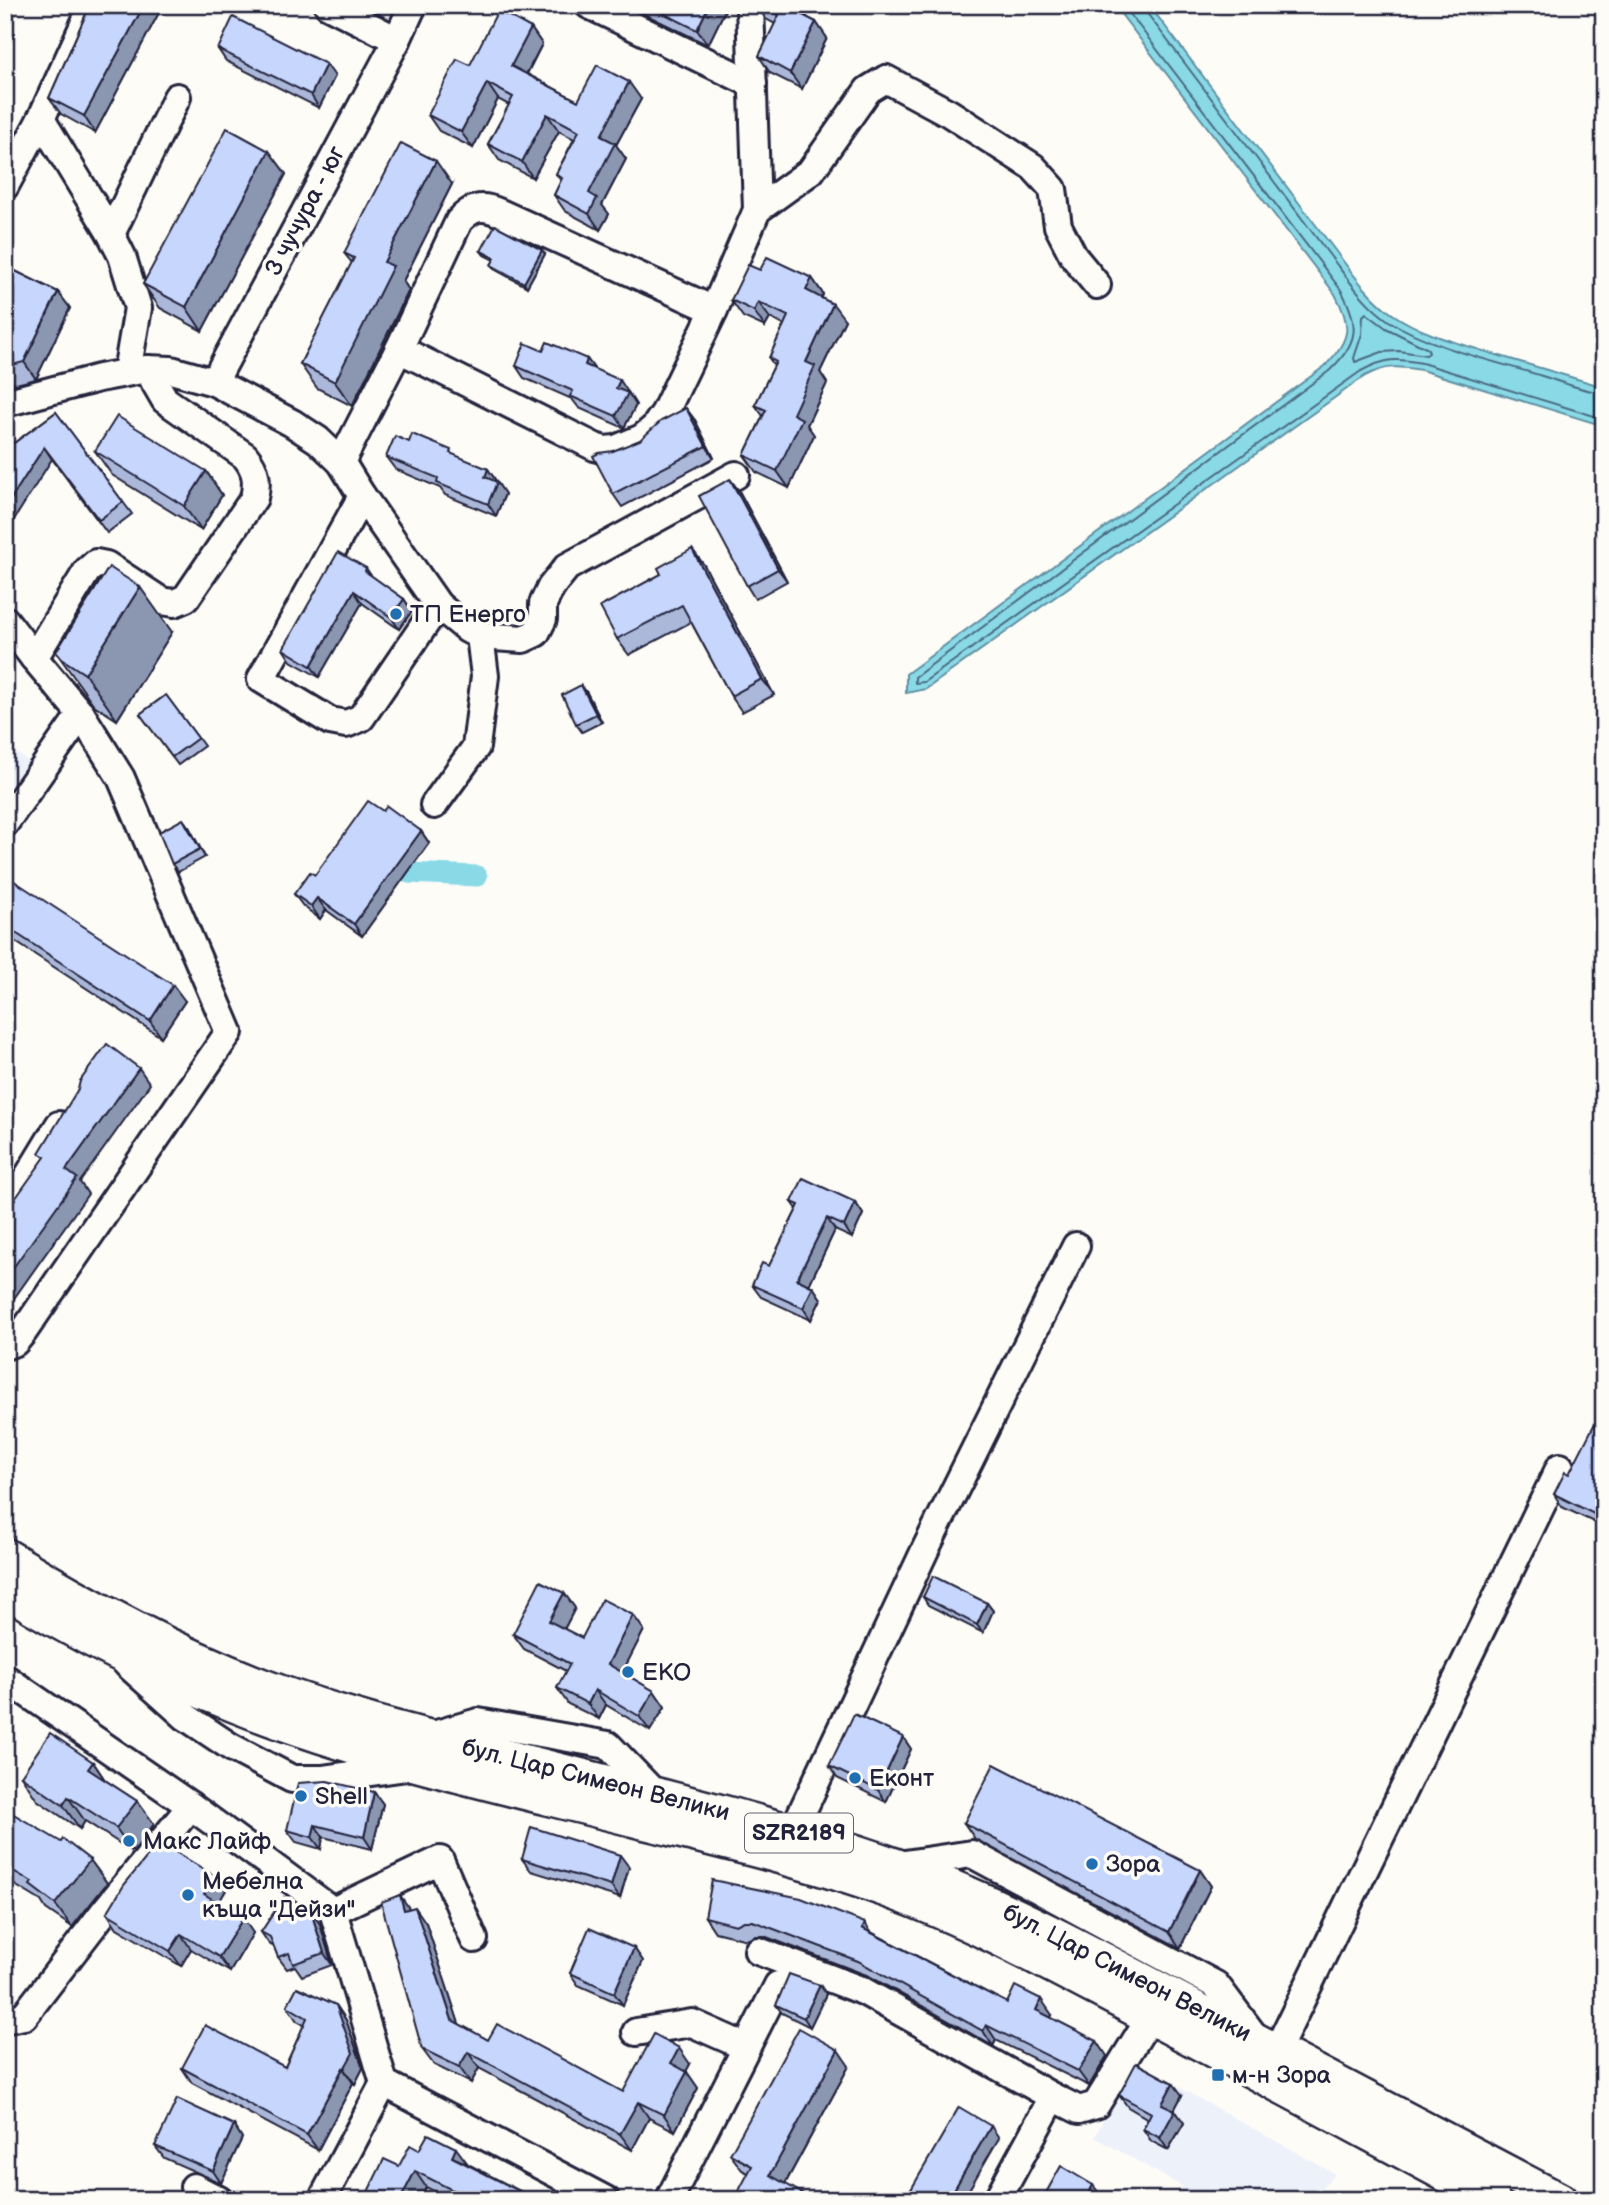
<svg xmlns="http://www.w3.org/2000/svg" width="1609" height="2205" font-family="'Balsamiq Sans',sans-serif">
	<style>
		.built { fill: #edf1f9 }
		.water { fill: #89d9e7; stroke: #6090a2; stroke-width: 2 }
		.lines { fill: none; stroke-linecap: round; stroke-linejoin: round }
		.shore { stroke: #4b6b80; stroke-width: 2 }
		.stream { stroke: #6090a2; stroke-width: 6 }
		.canal { stroke: #89d9e7; stroke-width: 21 }
		.minor-casing { stroke: #22223b; stroke-width: 32 }
		.major-casing { stroke: #22223b; stroke-width: 38 }
		.minor { stroke: #fdfcf7; stroke-width: 26 }
		.major { stroke: #fdfcf7; stroke-width: 33 }
		.wall { fill: #abb8da; stroke: #22223b; stroke-width: 2 }
		.shaded-wall { fill: #8b96b1; stroke: #22223b; stroke-width: 2 }
		.building { fill: #c7d6fd; stroke: #22223b; stroke-width: 2 }
		.poi-dot { fill: #1f6fb2; stroke: #fdfcf7; stroke-width: 2.5 }
		.labels { text-anchor: middle; dominant-baseline: central; stroke-width: 7; stroke-linejoin: round; paint-order: stroke }
		.shield { fill: #fdfcf7; stroke: #646373; stroke-width: 2 }
		.shield-label { font-size: 23px; font-weight: bold; fill: #22223b }
		.street-label { font-size: 24px; fill: #22223b; stroke: #fdfcf7 }
		.poi-label { font-size: 24px; fill: #22223b; stroke: #fdfcf7; text-anchor: start }
	</style>
	<rect width="100%" height="100%" fill="#fdfcf7"/>
	<filter id="ink" filterUnits="userSpaceOnUse"><feTurbulence type="fractalNoise" baseFrequency=".0143" numOctaves="2"/><feDisplacementMap in="SourceGraphic" scale="14" xChannelSelector="R" yChannelSelector="G"/><feConvolveMatrix kernelMatrix="1 2 1 2 8 2 1 2 1" color-interpolation-filters="sRGB"/></filter>
	<g filter="url(#ink)">
		<g class="built">
			<path d="M5 745 37 767 5 813Z"/>
			<path d="M1132 2061 1335 2174 1312 2200H1170L1183 2187 1095 2137Z"/>
		</g>
		<path class="water" d="M1114 5H1149L1337 253C1353 274 1369 297 1391 313 1419 333 1457 343 1490 353 1528 364 1566 376 1604 387V426L1421 370C1397 366 1387 365 1365 376L926 689 906 693V674L1325 366C1351 339 1352 326 1335 294Z"/>
		<g class="lines">
			<g class="shore">
				<path d="M1123 5 1341 290C1360 325 1359 343 1329 371L915 677V683L924 682 1361 371C1386 358 1395 358 1422 363L1604 419"/>
				<path d="M1144 5 1146 12 1331 257C1348 279 1365 305 1389 321 1435 349 1491 360 1542 376 1561 382 1583 391 1604 393"/>
				<path d="M1366 313 1386 328 1428 349 1429 353 1426 355 1399 351 1382 352 1355 362 1354 358 1362 334 1363 316Z"/>
			</g>
			<path class="stream" d="M5 20 12 5"/>
			<path class="canal" d="M408 873 477 876"/>
			<defs>
				<g id="minor">
					<path d="M328 5 397 40"/>
					<path d="M589 5 753 84"/>
					<path d="M41 119 111 234 122 256 138 308 127 372"/>
					<path d="M5 186 41 119 93 5"/>
					<path d="M757 210 811 171 868 90 886 79 949 113 1033 167 1053 189 1058 226 1074 257 1097 285"/>
					<path d="M111 234 177 97"/>
					<path d="M399 349 595 447 604 450 616 449 642 438 654 428 665 412 714 310 757 210 750 5"/>
					<path d="M214 382 397 40 413 5"/>
					<path d="M5 403 99 378 147 369 171 370 214 382 292 423 318 440 341 462 362 496 438 605 467 629 480 636 523 639 536 633 543 619V604L551 587 567 567 736 475"/>
					<path d="M341 462 399 349 459 221C471 208 481 204 498 212L714 310"/>
					<path d="M362 496 261 679 330 721 346 724 361 718 438 605"/>
					<path d="M5 620 34 658 81 714 121 778 229 1032 24 1331 15 1342 5 1346"/>
					<path d="M34 658 87 571 96 563 106 565 161 601 174 603 186 598 254 498C258 481 256 469 245 456L165 400 147 369"/>
					<path d="M434 805 476 747 485 676 480 636"/>
					<path d="M5 823 81 714"/>
					<path d="M5 1214 59 1125"/>
					<path d="M127 1664 186 1717 231 1747 292 1779H322L414 1766"/>
					<path d="M5 1678 191 1806 333 1911 384 2083 606 2200"/>
					<path d="M426 1737 478 1722 608 1745 656 1795"/>
					<path d="M793 1831 926 1548 1076 1246"/>
					<path d="M898 1865 972 1854 1216 1985 1255 2037"/>
					<path d="M333 1911 440 1860 474 1939"/>
					<path d="M758 1951 863 1991 1053 2097"/>
					<path d="M5 2015 8 2019 24 2016 106 1909 191 1806"/>
					<path d="M636 2032 692 2023 746 2047"/>
					<path d="M1277 2050 1560 1467"/>
					<path d="M194 2187 219 2200"/>
					<path d="M322 2200 384 2083"/>
					<path d="M669 2200 778 1985"/>
					<path d="M997 2200 1053 2097 1079 2110 1096 2105 1150 2017"/>
				</g>
				<g id="major">
					<path d="M5 1555C88 1606 172 1651 263 1686 342 1716 425 1736 507 1757 636 1790 767 1820 892 1864 997 1900 1094 1955 1191 2006 1314 2070 1437 2135 1560 2200"/>
					<path d="M5 1590C78 1636 157 1675 237 1706 365 1757 502 1786 635 1820 719 1841 804 1860 886 1890 969 1920 1049 1964 1127 2005 1250 2069 1371 2135 1493 2200"/>
				</g>
			</defs>
			<use href="#minor" class="minor-casing"/>
			<use href="#major" class="major-casing"/>
			<use href="#minor" class="minor"/>
			<use href="#major" class="major"/>
		</g>
		<g class="wall">
			<path d="M90 5H163L95 133 61 114 49 98Z"/>
			<path d="M626 5H724L726 8 708 45Z"/>
			<path d="M756 5H812L806 17 816 22 827 38 802 89 770 73 759 56 775 24 766 19Z"/>
			<path d="M531 28 542 44 527 74 578 101 641 99 616 145 626 159 602 205 609 214 600 230 565 211 554 195 561 181 556 174 574 139 559 131 533 178 499 160 488 144 509 105 498 99 473 148 439 131 428 115 470 65Z"/>
			<path d="M218 49 335 76 319 108 226 61Z"/>
			<path d="M269 151 286 174 202 331 160 308 143 284Z"/>
			<path d="M452 184 403 281 409 290 352 406 317 388 300 364 352 263 344 253Z"/>
			<path d="M481 251 545 254 527 287 494 269 491 265 494 260 484 255Z"/>
			<path d="M5 266 58 292 70 308 36 379 16 384 5 379Z"/>
			<path d="M760 270 812 278 823 294 822 298 845 320 820 372 827 383 807 425 814 435 789 488 756 472 744 455 763 416 755 405 774 366 769 358 784 325 770 318 765 327 743 317 731 300Z"/>
			<path d="M543 351 587 359 594 369 628 392 636 405 624 428 579 408 572 399 524 378 516 366Z"/>
			<path d="M56 412 132 514 107 533 52 459 14 443Z"/>
			<path d="M695 420 714 458 622 507 613 494V451Z"/>
			<path d="M409 442 455 456 488 469 505 494 496 516 445 495 440 488 395 469 386 457Z"/>
			<path d="M95 451 206 471 222 495 201 530 112 475Z"/>
			<path d="M730 479 739 491 787 581 755 599 747 586Z"/>
			<path d="M692 549 704 565 774 695 742 712 731 696 691 622 629 655 617 639 661 574Z"/>
			<path d="M366 568 372 577 404 599 412 611 399 629 362 603 319 677 291 661 283 649Z"/>
			<path d="M172 632 117 720 94 705 56 652Z"/>
			<path d="M581 685 587 693 602 722 582 732 576 724Z"/>
			<path d="M166 695 204 746 178 765 140 714Z"/>
			<path d="M383 811 421 831 429 843 362 936 326 910 320 919 303 906 294 894Z"/>
			<path d="M189 827 205 857 178 872 172 864Z"/>
			<path d="M5 875 185 1001 161 1037 5 935Z"/>
			<path d="M792 1202H855L863 1214 852 1238 835 1230 809 1285 813 1287 821 1299 811 1320 761 1297 752 1285 769 1266 797 1209Z"/>
			<path d="M1604 1430V1527L1562 1507 1554 1494Z"/>
			<path d="M564 1593 575 1608 564 1629 582 1638 633 1615 644 1630 622 1672 654 1691 665 1707 650 1731 606 1705 599 1719 568 1704 557 1688 566 1671 524 1649 513 1634Z"/>
			<path d="M923 1597 987 1603 993 1611 983 1633 928 1605Z"/>
			<path d="M903 1737 911 1749 886 1802 837 1778 829 1766Z"/>
			<path d="M93 1762 105 1780 137 1801 154 1824 133 1852 85 1821 80 1829 37 1800 21 1776Z"/>
			<path d="M374 1792 383 1804 372 1849 323 1837 321 1849 296 1842 287 1830Z"/>
			<path d="M5 1809 90 1860 107 1883 72 1927 46 1909 41 1901 5 1879Z"/>
			<path d="M964 1823 1200 1870 1211 1886 1180 1948 975 1839Z"/>
			<path d="M522 1859 629 1867 620 1898 531 1871Z"/>
			<path d="M215 1876 226 1890 218 1903 253 1933 230 1972 191 1949 181 1966 117 1928 107 1913Z"/>
			<path d="M409 1909 426 1923 459 2024 488 2040 623 2092 690 2064 686 2071 698 2088 675 2131 649 2118 632 2150 479 2068 471 2083 434 2065 422 2049Z"/>
			<path d="M705 1917 871 1932 1007 2003 1052 2015 1050 2018 1107 2056 1089 2086 996 2040 993 2046 869 1976 764 1936H755L747 1940 715 1932Z"/>
			<path d="M320 1924 332 1965 302 1976 295 1966 287 1969 278 1957 274 1947 269 1944 261 1932Z"/>
			<path d="M634 1948 643 1961 623 2005 578 1985 570 1973Z"/>
			<path d="M820 1985 826 1994 810 2027 782 2013 776 2005Z"/>
			<path d="M336 2005 346 2020 363 2068 355 2084 353 2083 318 2150 192 2083 182 2068 285 2067 304 2025 297 2021 287 2006Z"/>
			<path d="M849 2066 785 2184 748 2173 742 2170 730 2154Z"/>
			<path d="M1119 2095H1182L1174 2110 1184 2123 1168 2150 1151 2141 1143 2129 1148 2119 1128 2107Z"/>
			<path d="M234 2125 242 2138 221 2183 164 2158 155 2146Z"/>
			<path d="M419 2150 468 2164 537 2200H452L426 2187 420 2200H364L399 2166Z"/>
		</g>
		<g class="shaded-wall">
			<path d="M144 5H163L95 133 84 116Z"/>
			<path d="M709 5H724L726 8 708 45 697 30Z"/>
			<path d="M793 5H812L802 25 791 9Z"/>
			<path d="M816 22 827 38 802 89 790 73Z"/>
			<path d="M531 28 542 44 522 82 511 66Z"/>
			<path d="M326 64 335 76 319 108 311 95Z"/>
			<path d="M629 82 641 99 616 145 626 159 602 205 609 214 600 230 589 214V193L601 136Z"/>
			<path d="M487 83 498 99 473 148 461 132Z"/>
			<path d="M547 114 559 131 533 178 522 162Z"/>
			<path d="M269 151 286 174 202 331 186 307Z"/>
			<path d="M436 161 452 184 403 281 409 290 352 406 335 382 384 262Z"/>
			<path d="M542 250 545 254 527 287 524 283Z"/>
			<path d="M812 278 823 294 817 307 806 290Z"/>
			<path d="M58 292 70 308 36 379 24 362Z"/>
			<path d="M758 302 770 318 765 327 754 311Z"/>
			<path d="M833 304 845 320 820 372 827 383 807 425 814 435 789 488 777 471 806 362Z"/>
			<path d="M587 359 596 371 585 365Z"/>
			<path d="M620 380 636 405 624 428 616 416V388Z"/>
			<path d="M686 408 695 420 714 458 706 446Z"/>
			<path d="M44 447 52 459 5 534V508Z"/>
			<path d="M488 469 505 494 496 516 488 504 485 477Z"/>
			<path d="M206 471 222 495 201 530 184 506Z"/>
			<path d="M730 479 739 491 787 581 778 569Z"/>
			<path d="M692 549 704 565 774 695 762 679Z"/>
			<path d="M140 587 172 632 117 720 85 674Z"/>
			<path d="M354 591 362 603 319 677 311 666Z"/>
			<path d="M404 599 412 611 399 629 391 617Z"/>
			<path d="M581 685 587 693 602 722 596 714Z"/>
			<path d="M183 819 189 827 205 857 200 849Z"/>
			<path d="M421 831 429 843 362 936 354 924Z"/>
			<path d="M317 898 326 910 320 919 311 906Z"/>
			<path d="M173 985 185 1001 161 1037 150 1021Z"/>
			<path d="M139 1068 150 1084 80 1182 88 1194 10 1304 5 1297V1279L66 1170Z"/>
			<path d="M855 1202 863 1214 852 1238 844 1226Z"/>
			<path d="M827 1218 835 1230 806 1291 797 1279Z"/>
			<path d="M813 1287 821 1299 811 1320 803 1308Z"/>
			<path d="M564 1593 575 1608 560 1637 549 1621Z"/>
			<path d="M987 1603 993 1611 983 1633 977 1625Z"/>
			<path d="M633 1615 644 1630 619 1679 608 1664Z"/>
			<path d="M595 1690 606 1705 599 1719 588 1704Z"/>
			<path d="M654 1691 665 1707 650 1731 639 1716Z"/>
			<path d="M903 1737 911 1749 886 1802 878 1790Z"/>
			<path d="M93 1762 109 1786 88 1769Z"/>
			<path d="M374 1792 383 1804 372 1849 364 1837Z"/>
			<path d="M68 1797 85 1821 80 1829 63 1805Z"/>
			<path d="M137 1801 154 1824 133 1852 116 1828Z"/>
			<path d="M315 1825 323 1837 321 1849 312 1837Z"/>
			<path d="M620 1855 629 1867 620 1898 611 1886Z"/>
			<path d="M90 1860 107 1883 72 1927 55 1904Z"/>
			<path d="M1200 1870 1211 1886 1180 1948 1169 1932Z"/>
			<path d="M215 1876 226 1890 215 1909 204 1894Z"/>
			<path d="M400 1895 411 1911 404 1910Z"/>
			<path d="M415 1907 426 1923 463 2036 452 2020Z"/>
			<path d="M311 1912 320 1924 332 1965 324 1953Z"/>
			<path d="M243 1918 253 1933 230 1972 219 1957Z"/>
			<path d="M865 1923 875 1938 862 1928Z"/>
			<path d="M181 1934 191 1949 181 1966 170 1951Z"/>
			<path d="M634 1948 643 1961 623 2005 614 1993Z"/>
			<path d="M820 1985 826 1994 810 2027 804 2018Z"/>
			<path d="M1041 1999 1052 2015 1046 2026 1036 2010Z"/>
			<path d="M336 2005 346 2020 363 2068 355 2084 344 2069Z"/>
			<path d="M986 2025 996 2040 993 2046 983 2031Z"/>
			<path d="M1097 2041 1107 2056 1089 2086 1078 2071Z"/>
			<path d="M679 2048 690 2064 682 2079 671 2063Z"/>
			<path d="M838 2050 849 2066 781 2191 770 2175Z"/>
			<path d="M468 2052 479 2068 471 2083 459 2067Z"/>
			<path d="M343 2068 353 2083 318 2150 307 2135Z"/>
			<path d="M687 2072 698 2088 675 2131 664 2115Z"/>
			<path d="M1173 2083 1182 2095 1171 2116 1162 2104Z"/>
			<path d="M638 2102 649 2118 632 2150 620 2134Z"/>
			<path d="M1175 2110 1184 2123 1168 2150 1160 2138Z"/>
			<path d="M234 2125 242 2138 221 2183 213 2171Z"/>
			<path d="M991 2126 999 2138 963 2200H948Z"/>
			<path d="M456 2148 468 2164 452 2157Z"/>
			<path d="M415 2171 426 2187 420 2200H400Z"/>
			<path d="M1093 2185 1102 2197 1100 2200H1085Z"/>
		</g>
		<g class="building">
			<path d="M90 5H144L84 116 49 98Z"/>
			<path d="M647 5H709L697 30Z"/>
			<path d="M759 5H793L791 9 816 22 790 73 759 56 779 15Z"/>
			<path d="M498 10 531 28 511 66 578 101 597 65 629 82 601 136 615 143 589 193 597 198 589 214 554 195 562 178 556 174 579 131 547 114 522 162 488 144 513 97 487 83 461 132 428 115 457 59 470 65Z"/>
			<path d="M233 17 326 64 311 95 218 49Z"/>
			<path d="M227 128 269 151 186 307 143 284Z"/>
			<path d="M401 143 436 161 384 262 393 266 335 382 300 364 354 258 344 253Z"/>
			<path d="M495 225 542 250 524 283 491 265 495 258 481 251Z"/>
			<path d="M767 257 812 278 806 290 833 304 806 362 815 366 793 414 802 419 777 471 744 455 766 410 755 405 776 362 769 358 788 316 758 302 754 311 731 300 748 265 760 270Z"/>
			<path d="M5 266 58 292 24 362 5 367Z"/>
			<path d="M547 342 587 359 585 365 620 380 616 388 628 393 616 416 570 396 573 391 516 366 525 343 543 351Z"/>
			<path d="M686 408 706 446 613 494 593 456 599 453 613 451 640 440 661 421Z"/>
			<path d="M56 412 123 502 99 520 44 447 5 508V438L14 443Z"/>
			<path d="M117 416 206 471 184 506 95 451Z"/>
			<path d="M412 434 451 450 450 453 488 469 485 477 497 482 488 504 437 483 438 478 386 457 395 436 409 442Z"/>
			<path d="M730 479 778 569 747 586 699 496Z"/>
			<path d="M692 549 762 679 731 696 682 605 617 639 600 607 661 574 658 568Z"/>
			<path d="M338 552 366 568 365 571 404 599 391 617 354 591 311 666 283 649Z"/>
			<path d="M109 567 140 587 85 674 62 659 56 652Z"/>
			<path d="M581 685 596 714 576 724 562 695Z"/>
			<path d="M166 695 198 738 172 757 140 714Z"/>
			<path d="M368 801 383 811 387 806 421 831 354 924 317 898 311 906 294 894 310 872 315 875Z"/>
			<path d="M183 819 200 849 172 864 159 832Z"/>
			<path d="M5 875 173 985 150 1021 5 926Z"/>
			<path d="M107 1044 139 1068 66 1170 77 1178 5 1279V1213L45 1157 39 1153 78 1089 80 1081Z"/>
			<path d="M803 1178 855 1202 844 1226 827 1218 797 1279 813 1287 803 1308 752 1285 762 1263 769 1266 799 1205 792 1202Z"/>
			<path d="M1594 1425 1604 1430V1519L1554 1494 1565 1472 1569 1474Z"/>
			<path d="M933 1576 987 1603 977 1625 923 1597Z"/>
			<path d="M540 1581 564 1593 549 1621 582 1638 602 1599 633 1615 608 1664 654 1691 639 1716 595 1690 588 1704 557 1688 570 1664 513 1634Z"/>
			<path d="M854 1714 903 1737 878 1790 829 1766Z"/>
			<path d="M50 1733 93 1762 88 1769 137 1801 116 1828 68 1797 63 1805 21 1776Z"/>
			<path d="M994 1764 1200 1870 1169 1932 964 1823Z"/>
			<path d="M327 1781 374 1792 364 1837 315 1825 312 1837 287 1830 298 1783Z"/>
			<path d="M5 1809 61 1842 63 1839 90 1860 55 1904 30 1885 32 1882 5 1866Z"/>
			<path d="M531 1827 620 1855 611 1886 522 1859Z"/>
			<path d="M159 1842 215 1876 204 1894 243 1918 219 1957 181 1934 170 1951 107 1913 124 1885Z"/>
			<path d="M712 1880 801 1898 865 1923 862 1928 1007 2003 1015 1986 1041 1999 1036 2010 1097 2041 1078 2071 986 2025 983 2031 858 1961 753 1921H744L736 1925 705 1917Z"/>
			<path d="M400 1895 404 1910 415 1907 452 2020 488 2040 497 2024 623 2092 654 2034 679 2048 671 2063 687 2072 664 2115 638 2102 620 2134 468 2052 459 2067 422 2049 381 1902Z"/>
			<path d="M284 1897 311 1912 324 1953 293 1964 289 1953 278 1957 270 1937 261 1932Z"/>
			<path d="M589 1928 634 1948 614 1993 570 1973Z"/>
			<path d="M789 1974 820 1985 804 2018 776 2005Z"/>
			<path d="M297 1987 336 2005 353 2053 344 2069 343 2068 307 2135 182 2068 205 2025 285 2067 307 2018 287 2006Z"/>
			<path d="M799 2028 838 2050 770 2175 814 2200H734L752 2166 730 2154Z"/>
			<path d="M1136 2063 1173 2083 1162 2104 1175 2110 1160 2138 1143 2129 1151 2113 1119 2095Z"/>
			<path d="M177 2099 234 2125 213 2171 155 2146Z"/>
			<path d="M959 2107 991 2126 948 2200H905Z"/>
			<path d="M428 2134 456 2148 452 2157 537 2200H472L415 2171 400 2200H364L384 2159 399 2166 410 2145 419 2150Z"/>
			<path d="M1061 2166 1093 2185 1085 2200H1042Z"/>
		</g>
	</g>
	<g class="poi-dot">
		<circle cx="396" cy="614" r="7"/>
		<circle cx="628" cy="1672" r="7"/>
		<circle cx="855" cy="1778" r="7"/>
		<circle cx="301" cy="1796" r="7"/>
		<circle cx="129" cy="1841" r="7"/>
		<circle cx="1092" cy="1864" r="7"/>
		<circle cx="188" cy="1895" r="7"/>
		<rect x="1211" y="2068" width="14" height="14" rx="3.5"/>
	</g>
	<g class="labels">
		<rect class="shield" x="745" y="1813.5" width="108" height="39" rx="5"/>
		<g class="shield-label">
			<text x="799" y="1833">SZR2189</text>
		</g>
		<g class="street-label">
			<text transform="translate(305 211) rotate(-62)">3 чучура - юг</text>
			<text transform="translate(596 1780) rotate(14)">бул. Цар Симеон Велики</text>
			<text transform="translate(1127 1973) rotate(27)">бул. Цар Симеон Велики</text>
		</g>
		<g class="poi-label">
			<text x="410" y="614">ТП Енерго</text>
			<text x="642" y="1672">EKO</text>
			<text x="869" y="1778">Еконт</text>
			<text x="315" y="1796">Shell</text>
			<text x="143" y="1841">Макс Лайф</text>
			<text x="1106" y="1864">Зора</text>
			<text x="202" y="1881">Мебелна<tspan x="202" dy="28">къща "Дейзи"</tspan></text>
			<text x="1232" y="2075">м-н Зора</text>
		</g>
	</g>
	<rect width="1609" height="2205" fill="none" stroke="#fdfcf7" stroke-width="28"/>
	<rect x="14" y="14" width="1581" height="2177" fill="none" stroke="#22223b" stroke-width="2.5" filter="url(#ink)"/>
</svg>
